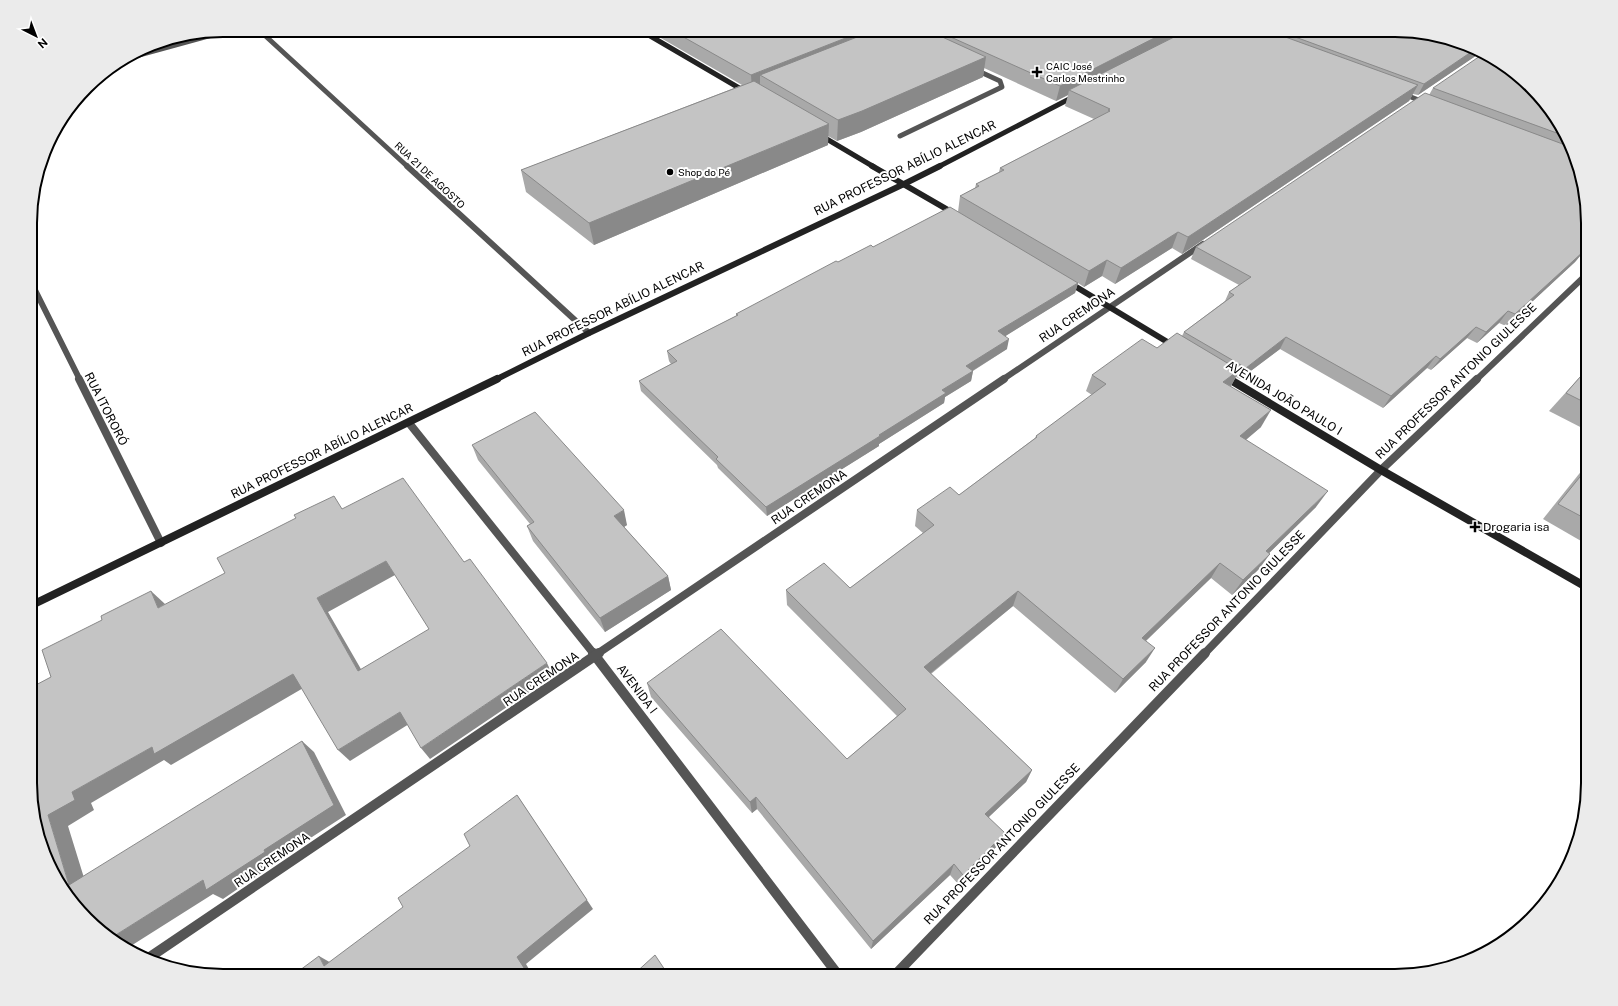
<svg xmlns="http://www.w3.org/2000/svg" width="1618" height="1006" font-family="'Public Sans',sans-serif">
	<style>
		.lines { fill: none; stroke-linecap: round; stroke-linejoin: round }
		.lane { stroke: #555; stroke-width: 5 }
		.street-far3 { stroke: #555; stroke-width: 5 }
		.street-far2 { stroke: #555; stroke-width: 6 }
		.street-far1 { stroke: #555; stroke-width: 8 }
		.street { stroke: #555; stroke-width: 10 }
		.secondary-far2 { stroke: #222; stroke-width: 5 }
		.secondary-far1 { stroke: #222; stroke-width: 6 }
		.secondary { stroke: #222; stroke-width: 8 }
		.wall { fill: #a9a9a9 }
		.shaded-wall { fill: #898989 }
		.building { fill: #c4c4c4; stroke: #898989; fill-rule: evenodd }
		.poi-dot { fill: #000; stroke: #fff; stroke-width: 1.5 }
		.labels { text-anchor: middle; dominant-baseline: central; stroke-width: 4; stroke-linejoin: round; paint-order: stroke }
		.far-poi-label { font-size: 10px; fill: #000; stroke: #fff; text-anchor: start }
		.far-street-label { font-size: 10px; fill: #000; stroke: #fff }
		.street-label { font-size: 12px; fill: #000; stroke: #fff }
		.poi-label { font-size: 12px; fill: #000; stroke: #fff; text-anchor: start }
		.rim { fill: none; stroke: #000; stroke-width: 2 }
	</style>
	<rect width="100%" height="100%" fill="#fff"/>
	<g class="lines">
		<path class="lane" d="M900 136 1002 87 1000 81 974 69"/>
		<g class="street-far3">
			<path d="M259 30 408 167"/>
			<path d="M128 58 230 30"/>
			<path d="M1401 93 1426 103"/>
		</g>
		<g class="street-far2">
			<path d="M407 166 589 333"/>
			<path d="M32 284 80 380"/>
			<path d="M1002 380 1203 244"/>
			<path d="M1476 380 1588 273"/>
		</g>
		<g class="street-far1">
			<path d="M79 379 161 543"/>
			<path d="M409 423 594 654"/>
			<path d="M597 654 1004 379"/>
			<path d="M1204 654 1381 470 1477 379"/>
		</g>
		<g class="street">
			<path d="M593 653 839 976"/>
			<path d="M147 959 599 653"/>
			<path d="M894 976 1205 653"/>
		</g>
		<g class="secondary-far2">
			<path d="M640 30 746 92"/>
			<path d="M820 135 874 167"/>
			<path d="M938 167 1075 96"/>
		</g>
		<g class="secondary-far1">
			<path d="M872 166 955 214"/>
			<path d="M1068 282 1174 346"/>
			<path d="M1224 376 1231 380"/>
			<path d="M495 380 589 333 904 184 940 166"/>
		</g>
		<g class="secondary">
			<path d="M1229 379 1381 470 1588 588"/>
			<path d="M32 605 497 379"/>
		</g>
	</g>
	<g class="wall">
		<path d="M647 30H1395L1480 53 1418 95 1413 94 1409 101 1182 254 1172 248 1115 284 1102 276 1084 287 1078 283 1075 293 1005 336 1007 349 973 371 971 381 945 397 944 403 879 444V446L767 516 718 468 717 465 641 391 639 381 671 364 669 361 667 351 736 316V314L838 262 958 212 960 196 975 188 976 184 999 172 1000 168 1094 119 1065 106 1068 95 1056 101 984 68 983 77 861 132 837 141 828 136V145L594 245 526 192 521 170 742 85Z"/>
		<path d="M1433 88 1562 127 1588 211V245L1583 250H1585L1575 262 1506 326 1499 323 1477 343 1467 338 1431 370 1427 368 1383 408 1280 349 1240 379 1236 377 1231 386 1261 427 1246 440 1316 507 1269 553 1259 569 1232 595 1211 578 1146 641V662L1115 693 1013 606 931 674 1032 770 1026 782 989 817 999 844 959 885 950 875 871 949 757 809 752 813 651 697 647 683 847 759 897 716 787 605 786 590 850 588 923 533 915 526 917 510 959 495 1035 438 1036 436 1092 395 1086 391 1092 375 1157 348 1182 336 1184 332 1225 301 1229 292 1239 285 1191 259 1196 247 1429 95Z"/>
		<path d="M1588 368V431L1549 411Z"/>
		<path d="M472 445 627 525 624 527 668 576 671 590 605 632 533 541 527 526 530 524 478 460Z"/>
		<path d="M1588 464V545L1543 519 1583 469Z"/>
	</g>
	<g class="shaded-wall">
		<path d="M866 30H895L760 75V87L752 91 751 75Z"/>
		<path d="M1170 30H1194L1069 90 1068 95 1056 101 1060 86Z"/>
		<path d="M1474 50 1480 53 1418 95 1424 84Z"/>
		<path d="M986 57 983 77 861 132 837 141 838 120Z"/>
		<path d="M1418 85 1409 101 1182 254 1188 237Z"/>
		<path d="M829 124 828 145 594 245 589 223Z"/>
		<path d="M1178 232 1172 248 1115 284 1121 268Z"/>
		<path d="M1588 243V245L1572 261 1581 249Z"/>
		<path d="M1585 250 1575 262 1506 326 1515 314Z"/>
		<path d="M1107 260 1102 276 1084 287 1089 271Z"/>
		<path d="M1078 283 1075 293 996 342 998 331Z"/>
		<path d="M1508 311 1499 323 1477 343 1486 332Z"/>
		<path d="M1476 327 1467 338 1431 370 1440 359Z"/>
		<path d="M1286 337 1280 349 1240 379 1246 368Z"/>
		<path d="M1009 339 1007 349 964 376 966 366Z"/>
		<path d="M1436 356 1427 368 1383 408 1391 396Z"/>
		<path d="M1239 370 1231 386 1223 382Z"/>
		<path d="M973 371 971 381 945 397 944 403 879 444V446L767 516 766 507 879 435 942 390Z"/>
		<path d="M1271 410 1261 427 1231 452 1240 436Z"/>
		<path d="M1328 491 1316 507 1255 567 1266 551Z"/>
		<path d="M624 510 627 525 618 531 614 516Z"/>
		<path d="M1270 554 1259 569 1232 595 1243 580Z"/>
		<path d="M386 561 395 575 328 612 369 683 358 671 317 598Z"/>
		<path d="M1220 563 1211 578 1134 652 1142 638Z"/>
		<path d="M668 576 671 590 605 632 600 618Z"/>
		<path d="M151 591 165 604 158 608Z"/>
		<path d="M1018 591 1013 606 921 681 924 667Z"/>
		<path d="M1155 648 1146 662 1115 693 1123 679Z"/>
		<path d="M547 663 553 676 430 759 421 748Z"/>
		<path d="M293 674 305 687 171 765 164 760 91 803 94 810 68 826 89 894 69 885 48 815 72 792 152 747Z"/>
		<path d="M400 712 409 724 350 761 338 750Z"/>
		<path d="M302 741 314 752 346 815 278 859 279 861 223 899 213 894 126 949 116 944 111 938 203 880 264 850Z"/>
		<path d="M1032 770 1026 782 980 825 985 814Z"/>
		<path d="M517 795 593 909 526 964 533 976H520L517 957Z"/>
		<path d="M756 797 757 809 752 813 750 802Z"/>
		<path d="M1005 833 999 844 959 885 963 875Z"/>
		<path d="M954 864 950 875 871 949 873 941Z"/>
		<path d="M319 956 333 964 324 966Z"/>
	</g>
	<g class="building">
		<path d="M671 30H866L751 75Z"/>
		<path d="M875 30H927L986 57 862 111 838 120 760 75Z"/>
		<path d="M935 30H1170L1060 86Z"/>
		<path d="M1188 30H1266L1418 85 1188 237 1178 232 1121 268 1107 260 1089 271 960 196 979 186 976 184 1004 170 1000 168 1110 111 1108 110 1110 109 1069 90Z"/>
		<path d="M1276 30H1395L1445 37 1474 50 1424 84Z"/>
		<path d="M1483 54 1502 62 1532 87 1562 127 1565 136 1433 88Z"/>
		<path d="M754 81 829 124 589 223 521 170Z"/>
		<path d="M1425 93 1568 146 1588 211V226L1586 228H1588V243L1581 249 1585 250 1515 314 1508 311 1486 332 1476 327 1440 359 1436 356 1391 396 1286 337 1246 368 1184 332 1234 295 1229 292 1251 277 1196 247Z"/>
		<path d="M950 207 1078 283 998 331 1009 339 966 366 973 371 942 390 946 393 879 435 880 436 766 507 716 459 718 457 639 381 677 361 667 351 738 315 736 314 836 261 838 262 871 245 873 247Z"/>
		<path d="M1177 333 1239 370 1223 382 1271 410 1240 436 1328 491 1266 551 1270 554 1243 580 1220 563 1142 638 1155 648 1123 679 1018 591 924 667 1032 770 985 814 1005 833 963 875 954 864 873 941 756 797 750 802 647 683 721 629 847 759 906 709 786 590 824 563 850 588 934 525 917 510 950 487 959 495 1037 437 1036 436 1106 384 1092 375 1142 339 1157 348Z"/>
		<path d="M1588 368V404L1566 393Z"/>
		<path d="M535 412 624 510 614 516 668 576 600 618 527 526 534 522 472 445Z"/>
		<path d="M1588 467V520L1558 504Z"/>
		<path d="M403 478 464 562 470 559 547 663 421 748 400 712 338 750 293 674 154 754 152 747 72 792 75 800 48 815 69 885 302 741 334 805 264 850 265 852 206 890 203 880 111 938 62 890 32 808V687L51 677 42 650 102 620 101 616 151 591 158 608 225 573 217 558 296 518 294 515 334 496 342 509ZM386 561 429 629 358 671 317 598Z"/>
		<path d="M517 795 587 900 517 957 526 971 520 976H292L319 956 324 966 403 907 398 898 470 846 464 834Z"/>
		<path d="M655 955 669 976H632Z"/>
	</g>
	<g class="poi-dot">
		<path d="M1035 66h4v4h4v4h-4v4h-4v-4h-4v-4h4z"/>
		<circle cx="670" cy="172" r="4"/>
		<path d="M1473 521h4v4h4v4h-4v4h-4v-4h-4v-4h4z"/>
	</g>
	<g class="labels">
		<g class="far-poi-label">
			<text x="1046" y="66">CAIC José<tspan x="1046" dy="12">Carlos Mestrinho</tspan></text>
			<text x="678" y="172">Shop do Pé</text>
		</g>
		<g class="far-street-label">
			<text transform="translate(430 175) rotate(43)">RUA 21 DE AGOSTO</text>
		</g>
		<g class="street-label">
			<text transform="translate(905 168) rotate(-26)">RUA PROFESSOR ABÍLIO ALENCAR</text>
			<text transform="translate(613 309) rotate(-26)">RUA PROFESSOR ABÍLIO ALENCAR</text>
			<text transform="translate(1077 315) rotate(-34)">RUA CREMONA</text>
			<text transform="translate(1456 381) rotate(-44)">RUA PROFESSOR ANTONIO GIULESSE</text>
			<text transform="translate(1284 398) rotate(31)">AVENIDA JOÃO PAULO I</text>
			<text transform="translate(106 409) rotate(63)">RUA ITORORÓ</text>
			<text transform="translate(322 451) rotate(-26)">RUA PROFESSOR ABÍLIO ALENCAR</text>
			<text transform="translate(809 497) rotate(-34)">RUA CREMONA</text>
			<text transform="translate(1227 611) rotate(-46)">RUA PROFESSOR ANTONIO GIULESSE</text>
			<text transform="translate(541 679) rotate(-34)">RUA CREMONA</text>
			<text transform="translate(637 689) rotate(53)">AVENIDA I</text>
			<text transform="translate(1002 844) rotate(-46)">RUA PROFESSOR ANTONIO GIULESSE</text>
			<text transform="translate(272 860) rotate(-34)">RUA CREMONA</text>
		</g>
		<g class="poi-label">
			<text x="1483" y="527">Drogaria isa</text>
		</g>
	</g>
	<path d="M0 0H1618V1006H0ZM223 37H1395A186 186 0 0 1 1581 223V783A186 186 0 0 1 1395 969H223A186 186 0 0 1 37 783V223A186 186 0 0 1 223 37Z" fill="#ebebeb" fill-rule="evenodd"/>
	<path class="rim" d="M223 37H1395A186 186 0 0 1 1581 223V783A186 186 0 0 1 1395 969H223A186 186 0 0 1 37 783V223A186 186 0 0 1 223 37Z"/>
	<g transform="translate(36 36) rotate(138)" stroke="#ffffff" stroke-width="3" paint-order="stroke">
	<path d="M0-3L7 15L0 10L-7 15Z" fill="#000000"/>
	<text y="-6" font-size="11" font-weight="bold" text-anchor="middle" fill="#000000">N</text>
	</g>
</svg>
